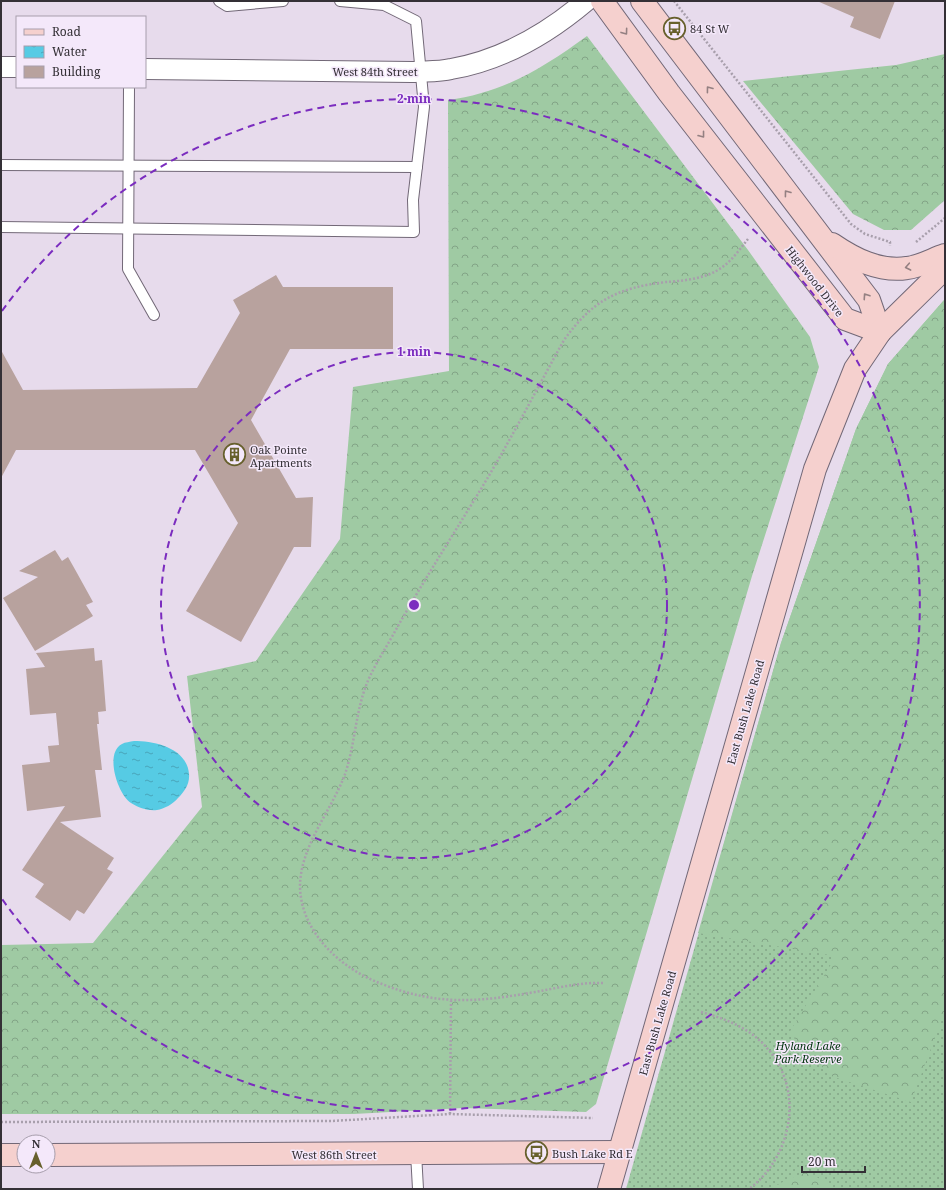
<svg xmlns="http://www.w3.org/2000/svg" width="946" height="1190" font-family="'Noto Serif',serif">
	<style>
		.grass { fill: url(#grass-dots) }
		.forest { fill: url(#forest-crowns) }
		.water { fill: url(#water-ripples) }
		.building { fill: #b8a29e }
		.lines { fill: none; stroke-linecap: round; stroke-linejoin: round }
		.lane-casing { stroke: #726877; stroke-width: 12 }
		.street-casing { stroke: #726877; stroke-width: 22 }
		.secondary-casing { stroke: #726877; stroke-width: 24 }
		.path { stroke: #a89fac; stroke-width: 2.5; stroke-dasharray: 2 2; stroke-linecap: butt }
		.lane { stroke: #fff; stroke-width: 10 }
		.street { stroke: #fff; stroke-width: 20 }
		.secondary { stroke: #f5d0ce; stroke-width: 22 }
		.oneway { stroke: #948082 }
		.ring { fill: none; stroke: #7b2cbf; stroke-width: 2; stroke-dasharray: 7 5 }
		.labels { text-anchor: middle; dominant-baseline: central; stroke-width: 3; stroke-linejoin: round; paint-order: stroke }
		.poi-label { font-size: 11px; fill: #343036; stroke: #f4e8fa; text-anchor: start }
		.street-label { font-size: 11px; fill: #343036; stroke: #f4e8fa }
		.park-label { font-size: 11px; font-style: italic; fill: #00340d; stroke: #f4e8fa }
		.centre { fill: #7b2cbf; stroke: #f4e8fa; stroke-width: 2 }
		.ring-label { font-size: 12px; text-anchor: middle; font-weight: bold; fill: #7b2cbf; stroke: #f4e8fa; stroke-width: 3; stroke-linejoin: round; paint-order: stroke }
	</style>
	<defs>
		<pattern id="grass-dots" width="8" height="8" patternUnits="userSpaceOnUse"><rect width="8" height="8" fill="#9fcaa3"/><path d="M2 2h.1M6 6h.1" fill="none" stroke="#82a486" stroke-width="1.8" stroke-linecap="round"/></pattern>
		<pattern id="forest-crowns" width="20" height="18" patternUnits="userSpaceOnUse"><rect width="20" height="18" fill="#9fcaa3"/><path d="M2 6a3 3 0 1 1 6 0M12 15a3 3 0 1 1 6 0" fill="none" stroke="#82a486"/></pattern>
		<pattern id="water-ripples" width="26" height="14" patternUnits="userSpaceOnUse"><rect width="26" height="14" fill="#56cbe4"/><path d="M2 4q2-2 4 0t4 0M15 11q2-2 4 0t4 0" fill="none" stroke="#48a5ba"/></pattern>
	</defs>
	<rect width="100%" height="100%" fill="#e7dbec"/>
	<path class="grass" d="M945 299V1189H626L781 643 856 429 888 364Z"/>
	<g class="forest">
		<path d="M587 36 748 250 810 337 819 367 752 576 596 1104 586 1112 463 1108 354 1114H1V945L93 943 202 807 187 676 256 661 340 539 353 387 449 371 448 100C503 93 543 68 587 36Z"/>
		<path d="M945 54V200L911 230H884L853 214 743 81 896 65Z"/>
		<path d="M945 299V1011L911 1102 831 1076 789 1033 836 956 698 933 781 643 856 429 888 364Z"/>
		<path d="M807 1171 836 1189H769L774 1186Z"/>
	</g>
	<path class="water" d="M134 741C155 741 187 748 189 774 190 784 184 792 178 798 173 804 164 809 157 810 148 811 139 808 131 803 118 795 104 753 122 744 125 742 130 742 134 741Z"/>
	<g class="building">
		<path d="M817 1H895L880 39 850 27 854 17Z"/>
		<path d="M276 275 283 287H393V349H290L251 420 296 498 313 497 311 547H294L241 642 186 611 238 523 195 450H16L1 478V350L23 390 197 388 240 313 233 300Z"/>
		<path d="M55 550 62 561 68 557 77 573 93 602 86 605 93 616 35 651 3 598 38 577 19 571Z"/>
		<path d="M94 648 95 661 102 660 106 711 98 712 99 724H97L102 770H95L101 817 60 822 114 858 107 869 113 872 84 914 77 910 70 921 35 897 44 884 22 870 65 806 27 811 22 765 50 762 48 746 59 745 56 713 30 715 26 669 45 667 36 653Z"/>
	</g>
	<g class="lines">
		<defs>
			<g id="lane">
				<path d="M219 1 227 6 283 1"/>
				<path d="M129 87 128 269 154 315"/>
				<path d="M1 165 417 167"/>
				<path d="M1 227 414 232 413 200 424 107 416 21 384 5 340 1"/>
				<path d="M416 1153 418 1189"/>
			</g>
			<g id="street">
				<path d="M1 67H17"/>
				<path d="M145 69 412 72C425 71 439 72 451 69 503 60 547 34 586 1"/>
			</g>
			<g id="secondary">
				<path d="M602 1 669 93 845 319 880 332"/>
				<path d="M642 1 869 300 880 332"/>
				<path d="M832 244C854 259 879 272 907 268 919 267 933 259 945 255"/>
				<path d="M1 1155H24"/>
				<path d="M48 1155 620 1152"/>
				<path d="M609 1189 815 469 855 369 880 332 945 268"/>
			</g>
		</defs>
		<use href="#lane" class="lane-casing"/>
		<use href="#street" class="street-casing"/>
		<use href="#secondary" class="secondary-casing"/>
		<g class="path">
			<path d="M674 1 851 224 865 234 890 242V246"/>
			<path d="M916 242 945 218"/>
			<path d="M603 983C581 982 557 988 535 992 479 1002 437 1006 382 984 341 969 300 932 300 885 301 846 330 812 344 777 355 747 355 713 367 683 374 666 384 651 393 635 418 590 446 546 473 502 506 449 534 394 564 340 593 300 617 288 666 282 681 281 702 279 716 271 730 264 739 250 748 239"/>
			<path d="M701 1012C726 1019 750 1028 767 1048 805 1090 792 1157 749 1189"/>
			<path d="M450 1114 451 1001"/>
			<path d="M1 1122 332 1121 450 1114 593 1118"/>
		</g>
		<use href="#lane" class="lane"/>
		<use href="#street" class="street"/>
		<use href="#secondary" class="secondary"/>
	</g>
	<defs><path id="oneway-chevron" d="M-2-3.5L2.5 0L-2 3.5" fill="none" stroke-width="1.6" stroke-linecap="round" stroke-linejoin="round"/></defs>
	<g class="oneway">
		<use href="#oneway-chevron" transform="translate(625 32) rotate(54)"/>
		<use href="#oneway-chevron" transform="translate(709 89) rotate(-127)"/>
		<use href="#oneway-chevron" transform="translate(702 135) rotate(52)"/>
		<use href="#oneway-chevron" transform="translate(787 193) rotate(-127)"/>
		<use href="#oneway-chevron" transform="translate(908 267) rotate(169)"/>
		<use href="#oneway-chevron" transform="translate(866 296) rotate(-124)"/>
	</g>
	<g class="ring">
		<circle cx="414" cy="605" r="253"/>
		<path d="M2 311A506 506 0 1 1 2 899"/>
	</g>
	<defs>
		<symbol id="bus-ring" viewBox="-11 -11 22 22"><circle r="9.5" fill="#f4e8fa" stroke="#67602c" stroke-width="1.5"/><path d="M-5-6H5V4H4V6H2V4H-2V6H-4V4H-5ZM-3.5-4V0h7V-4ZM-3.5 1.2v1.5H-2V1.2ZM2 1.2v1.5H3.5V1.2Z" fill="#67602c"/></symbol>
		<symbol id="building-ring" viewBox="-11 -11 22 22"><circle r="9.5" fill="#f4e8fa" stroke="#67602c" stroke-width="1.5"/><path d="M-4-6H4V6H1V3H-1V6H-4ZM-2.5-4.3h1.7v1.8h-1.7ZM.8-4.3h1.7v1.8H.8ZM-2.5-1h1.7V.8h-1.7ZM.8-1h1.7V.8H.8Z" fill="#67602c"/></symbol>
	</defs>
	<g fill-rule="evenodd">
		<use href="#bus-ring" x="662" y="16" width="25" height="25"/>
		<use href="#building-ring" x="222" y="442" width="25" height="25"/>
		<use href="#bus-ring" x="524" y="1140" width="25" height="25"/>
	</g>
	<g class="labels">
		<g class="poi-label">
			<text x="690" y="28">84 St W</text>
			<text x="250" y="449">Oak Pointe<tspan x="250" dy="13">Apartments</tspan></text>
			<text x="552" y="1153">Bush Lake Rd E</text>
		</g>
		<g class="street-label">
			<text x="375" y="71">West 84th Street</text>
			<text transform="translate(815 281) rotate(52)">Highwood Drive</text>
			<text transform="translate(745 712) rotate(-74)">East Bush Lake Road</text>
			<text transform="translate(657 1023) rotate(-74)">East Bush Lake Road</text>
			<text x="334" y="1154">West 86th Street</text>
		</g>
		<g class="park-label">
			<text x="808" y="1045">Hyland Lake<tspan x="808" dy="13">Park Reserve</tspan></text>
		</g>
	</g>
	<circle cx="414" cy="605" r="6" class="centre"/>
	<g class="ring-label">
		<text x="414" y="103">2 min</text>
		<text x="414" y="356">1 min</text>
	</g>
	<rect width="946" height="1190" fill="none" stroke="#343036" stroke-width="4"/>
	<rect x="16" y="16" width="130" height="72" fill="#f4e8fa" stroke="#a79eac"/>
	<rect x="24" y="29" width="20" height="6" fill="#f5d0ce" stroke="#a79eac"/>
	<text x="52" y="36" font-size="12" fill="#343036">Road</text>
	<rect x="24" y="46" width="20" height="12" fill="url(#water-ripples)" stroke="#a79eac"/>
	<text x="52" y="56" font-size="12" fill="#343036">Water</text>
	<rect x="24" y="66" width="20" height="12" fill="#b8a29e" stroke="#a79eac"/>
	<text x="52" y="76" font-size="12" fill="#343036">Building</text>
	<g transform="translate(36 1154)"><circle r="19" fill="#f4e8fa" stroke="#a79eac"/>
	<path d="M0-3L7 15L0 10L-7 15Z" fill="#67602c"/>
	<text y="-6" font-size="11" font-weight="bold" text-anchor="middle" fill="#343036">N</text>
	</g>
	<path d="M802 1166v6h63v-6" fill="none" stroke="#343036" stroke-width="2"/>
	<text x="808" y="1166" font-size="12" fill="#343036" stroke="#f4e8fa" stroke-width="3" paint-order="stroke">20 m</text>
</svg>
